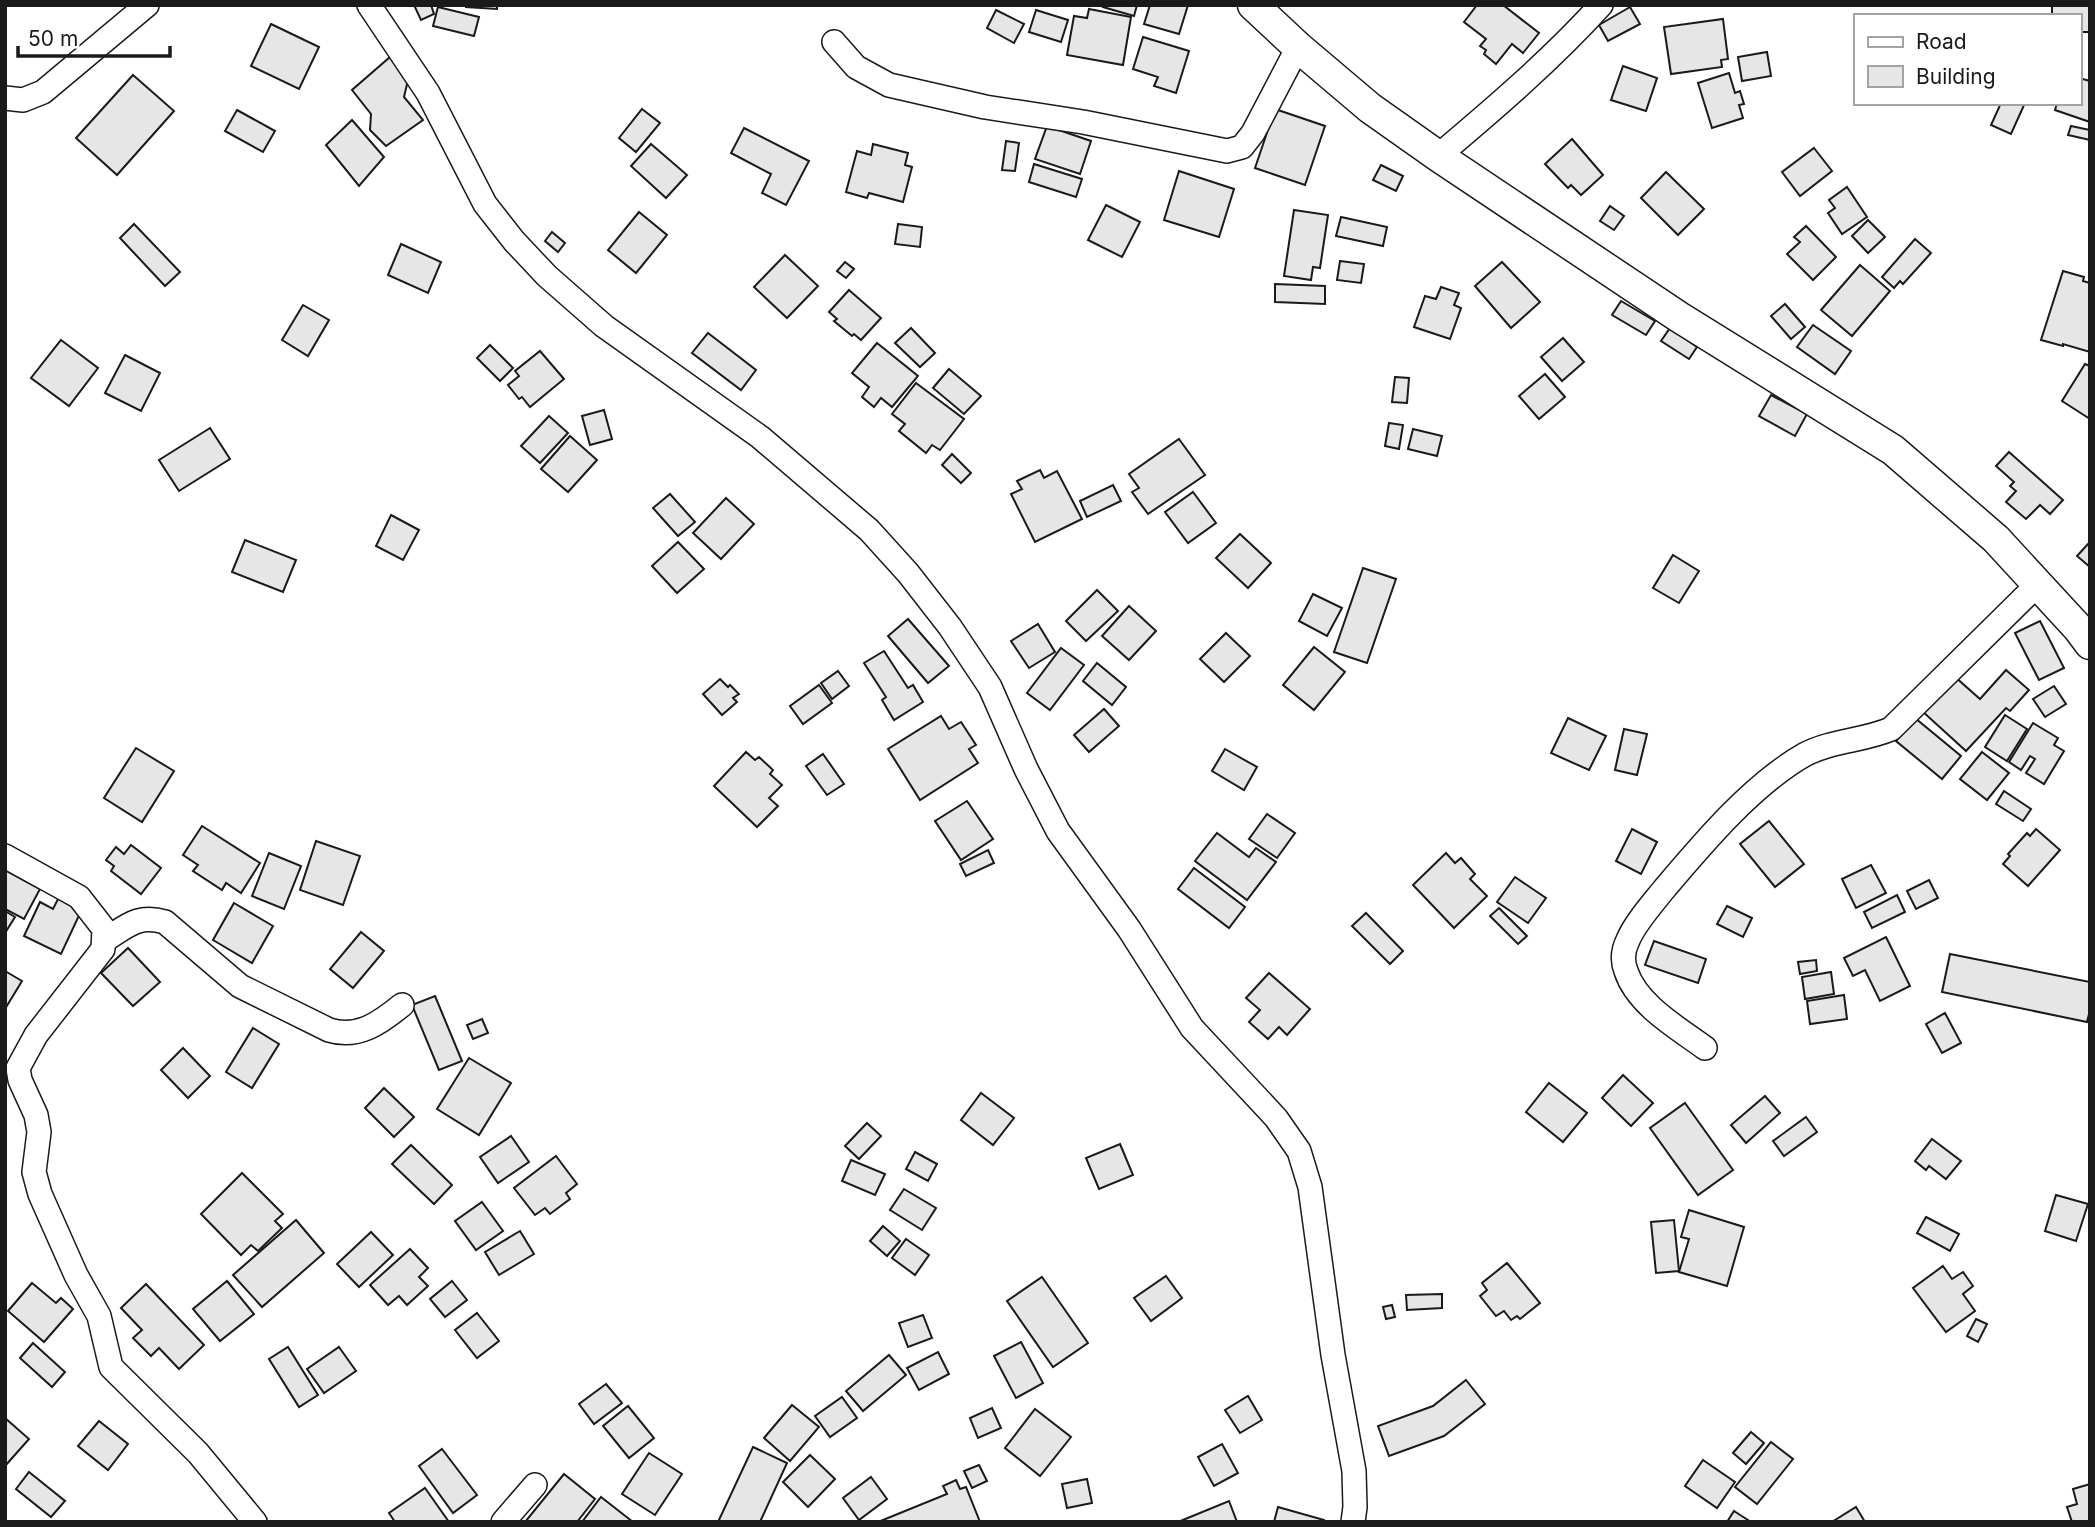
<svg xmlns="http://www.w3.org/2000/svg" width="2095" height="1527" font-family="Inter,sans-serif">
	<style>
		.building { fill: #e6e6e6; stroke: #1a1a1a; stroke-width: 2 }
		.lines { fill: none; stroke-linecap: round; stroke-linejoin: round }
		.minor-casing { stroke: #1a1a1a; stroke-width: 26 }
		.major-casing { stroke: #1a1a1a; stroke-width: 33 }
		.minor { stroke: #fff; stroke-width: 23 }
		.major { stroke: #fff; stroke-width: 30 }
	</style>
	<rect width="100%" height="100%" fill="#fff"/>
	<g class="building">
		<path d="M414 5H431L434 14 421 20Z"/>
		<path d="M466 5H497V9L466 7Z"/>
		<path d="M1104 5H1137L1134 16 1103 7Z"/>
		<path d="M1150 5H1188L1179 34 1144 24Z"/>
		<path d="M1477 5H1503L1539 33 1523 53 1512 44 1496 64 1484 54 1486 50 1480 46 1486 39 1464 22Z"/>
		<path d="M2052 5H2090V32H2079V16H2052Z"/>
		<path d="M438 7 479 17 474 36 433 26Z"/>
		<path d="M1630 7 1640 24 1608 41 1599 25Z"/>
		<path d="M1089 9 1131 17 1123 65 1067 55 1074 16 1087 18Z"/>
		<path d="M996 10 1024 24 1014 43 987 28Z"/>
		<path d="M1036 10 1068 20 1061 42 1029 32Z"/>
		<path d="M1723 19 1728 59 1721 60 1722 67 1671 74 1664 27Z"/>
		<path d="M271 24 319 47 299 89 251 66Z"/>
		<path d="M1143 37 1189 51 1176 93 1154 86 1158 77 1133 69Z"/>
		<path d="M1767 52 1771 76 1742 81 1738 57Z"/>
		<path d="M390 57 408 80 404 97 423 120 386 146 370 130 371 114 352 90Z"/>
		<path d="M1623 66 1657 78 1646 111 1611 100Z"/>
		<path d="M1729 73 1735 93 1740 91 1744 104 1739 105 1743 118 1712 128 1698 83Z"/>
		<path d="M133 75 174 111 117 175 76 138Z"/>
		<path d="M2079 78 2090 81V122L2055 110 2057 103H2079Z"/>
		<path d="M2001 103H2025L2011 134 1991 125Z"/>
		<path d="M642 109 660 123 636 152 619 138Z"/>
		<path d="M1275 109 1325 126 1305 185 1255 168Z"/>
		<path d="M237 110 275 131 263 152 225 131Z"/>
		<path d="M352 120 384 157 359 186 326 145Z"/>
		<path d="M1047 126 1091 141 1080 174 1035 159Z"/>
		<path d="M2071 126 2090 130V140L2068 135Z"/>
		<path d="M744 128 809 161 786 205 762 193 771 174 731 153Z"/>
		<path d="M1572 139 1603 175 1581 195 1571 185 1568 188 1545 164Z"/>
		<path d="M1006 141 1019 143 1015 171 1002 170Z"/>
		<path d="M651 144 687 175 666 198 631 166Z"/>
		<path d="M873 144 908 153 905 165 912 167 903 202 869 193 867 198 846 192 857 151 871 155Z"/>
		<path d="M1814 148 1832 171 1800 196 1782 172Z"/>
		<path d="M1034 164 1082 179 1076 197 1029 182Z"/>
		<path d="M1381 165 1403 176 1396 191 1373 180Z"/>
		<path d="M1179 171 1234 189 1219 237 1164 220Z"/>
		<path d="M1666 172 1704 209 1678 235 1641 198Z"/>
		<path d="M1847 187 1867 217 1842 234 1828 213 1835 208 1829 200Z"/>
		<path d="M1106 205 1140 222 1122 257 1088 240Z"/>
		<path d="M1610 206 1624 216 1614 230 1600 221Z"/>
		<path d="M1294 210 1328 215 1320 268 1313 267 1311 280 1284 276Z"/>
		<path d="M639 212 667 235 636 273 608 250Z"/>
		<path d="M1341 217 1387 227 1383 246 1336 236Z"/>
		<path d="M1868 220 1885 237 1868 253 1852 236Z"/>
		<path d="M134 224 180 272 165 286 120 238Z"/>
		<path d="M898 224 922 227 920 247 895 244Z"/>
		<path d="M1806 226 1836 257 1813 280 1787 254 1800 242 1794 237Z"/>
		<path d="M552 232 565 243 558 252 545 241Z"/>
		<path d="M1915 239 1931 253 1903 284 1900 281 1894 288 1882 277Z"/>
		<path d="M401 244 441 262 428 293 388 275Z"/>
		<path d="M785 255 818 286 787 318 754 287Z"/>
		<path d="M1340 261 1364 264 1361 283 1337 280Z"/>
		<path d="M845 262 854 269 846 278 837 271Z"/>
		<path d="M1502 262 1540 302 1511 328 1475 286Z"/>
		<path d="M1860 265 1890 291 1852 336 1821 310Z"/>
		<path d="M2063 271 2084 277 2083 281 2090 283V352L2063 344V346L2041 340Z"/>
		<path d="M1275 284 1325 286V304L1275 302Z"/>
		<path d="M1441 287 1459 293 1454 305 1461 308 1450 339 1414 327 1425 296 1436 299Z"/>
		<path d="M849 290 881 318 861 340 854 334 852 336 834 321 837 319 829 312Z"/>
		<path d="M1621 301 1655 321 1646 335 1612 315Z"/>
		<path d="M1785 304 1805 327 1791 339 1771 316Z"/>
		<path d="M303 305 329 320 308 356 282 340Z"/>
		<path d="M1813 325 1851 351 1835 374 1797 347Z"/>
		<path d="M911 328 935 353 920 367 895 343Z"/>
		<path d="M1670 328 1697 347 1689 359 1661 341Z"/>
		<path d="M708 333 756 370 741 390 692 353Z"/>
		<path d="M1563 338 1584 362 1562 381 1541 357Z"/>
		<path d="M61 340 98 368 69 406 31 378Z"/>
		<path d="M877 343 918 376 892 407 881 398 874 407 862 397 869 387 852 373Z"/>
		<path d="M490 345 513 368 500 381 477 358Z"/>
		<path d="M540 351 564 379 530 407 522 397 519 399 508 385 519 376 515 371Z"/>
		<path d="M125 355 160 373 141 411 105 393Z"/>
		<path d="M2085 364 2090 366V419L2062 401Z"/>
		<path d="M949 369 981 396 964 414 933 388Z"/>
		<path d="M1545 374 1565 397 1539 419 1519 396Z"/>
		<path d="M1395 377 1409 378 1407 403 1392 402Z"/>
		<path d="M916 383 964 419 940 450 932 445 926 453 899 431 905 424 892 414Z"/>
		<path d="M1771 395 1807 414 1795 436 1759 416Z"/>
		<path d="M604 410 612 439 590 445 582 416Z"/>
		<path d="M549 416 568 433 540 463 521 446Z"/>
		<path d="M1389 423 1403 425 1399 449 1385 446Z"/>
		<path d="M210 428 230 459 179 491 159 460Z"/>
		<path d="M1413 429 1442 436 1437 456 1408 449Z"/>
		<path d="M570 436 597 460 568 492 541 469Z"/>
		<path d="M1179 439 1205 475 1148 514 1132 492 1139 488 1129 474Z"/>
		<path d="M2009 452 2063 500 2050 514 2040 505 2026 519 2006 502 2016 491 2010 486 2014 482 1996 466Z"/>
		<path d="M952 454 971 473 961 483 942 465Z"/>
		<path d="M1040 470 1044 478 1057 471 1082 519 1035 542 1011 494 1022 489 1017 481Z"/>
		<path d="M1113 485 1121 501 1087 517 1080 501Z"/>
		<path d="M1193 492 1216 523 1188 543 1165 512Z"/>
		<path d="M670 494 695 522 678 536 653 508Z"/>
		<path d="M726 498 754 524 721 559 693 533Z"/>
		<path d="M391 515 419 530 403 560 376 546Z"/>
		<path d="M1240 534 1271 563 1248 588 1216 558Z"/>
		<path d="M245 540 296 560 283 592 232 572Z"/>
		<path d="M678 542 704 569 677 593 652 566Z"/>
		<path d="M2088 544 2090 545V567L2077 556Z"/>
		<path d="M1673 555 1699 571 1679 603 1653 588Z"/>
		<path d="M1363 568 1396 579 1367 663 1334 652Z"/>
		<path d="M1097 590 1118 611 1086 641 1066 621Z"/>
		<path d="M1313 594 1342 608 1327 636 1299 621Z"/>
		<path d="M1129 606 1156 631 1129 660 1102 636Z"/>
		<path d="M908 619 949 666 928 683 888 636Z"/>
		<path d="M2040 621 2064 668 2039 680 2015 633Z"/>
		<path d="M1038 624 1055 652 1029 668 1011 641Z"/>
		<path d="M1226 633 1250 656 1224 682 1200 659Z"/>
		<path d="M1314 647 1345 672 1314 710 1283 685Z"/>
		<path d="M1061 648 1084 665 1050 710 1027 693Z"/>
		<path d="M884 651 908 688 913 685 923 702 894 720 882 700 886 697 864 663Z"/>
		<path d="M1097 663 1126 687 1112 705 1083 681Z"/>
		<path d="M2006 670 2029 690 2010 711 2006 708 1966 751 1922 711 1954 676 1980 699Z"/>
		<path d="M838 671 849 686 832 699 821 683Z"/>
		<path d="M720 679 728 687 730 685 739 694 733 698 737 702 722 715 703 694Z"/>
		<path d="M819 685 832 703 803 724 790 706Z"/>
		<path d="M2054 686 2066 704 2045 717 2033 699Z"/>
		<path d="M1104 709 1119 726 1089 752 1074 735Z"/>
		<path d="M2005 715 2027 729 2007 761 1985 747Z"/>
		<path d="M941 716 949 729 961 722 976 745 969 749 978 763 920 800 888 749Z"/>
		<path d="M1568 718 1606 736 1589 770 1551 753Z"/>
		<path d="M1915 718 1961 756 1942 779 1896 741Z"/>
		<path d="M2033 723 2058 738 2054 745 2064 751 2044 784 2026 773 2035 759 2030 756 2021 770 2009 762Z"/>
		<path d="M1624 729 1647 734 1637 775 1615 770Z"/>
		<path d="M136 748 174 771 142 822 104 798Z"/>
		<path d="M1225 749 1257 767 1244 790 1212 771Z"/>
		<path d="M746 752 755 760 759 757 773 770 770 774 782 785 769 798 778 806 757 827 714 786Z"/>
		<path d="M1982 752 2009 773 1987 800 1960 779Z"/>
		<path d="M823 754 844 784 827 795 806 766Z"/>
		<path d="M2004 791 2031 809 2023 821 1996 804Z"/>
		<path d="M967 801 993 839 961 860 935 821Z"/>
		<path d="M1267 814 1295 833 1277 858 1249 839Z"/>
		<path d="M1769 821 1804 864 1775 887 1740 844Z"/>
		<path d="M202 826 260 863 241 893 226 883 222 890 193 871 198 865 183 855Z"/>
		<path d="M1632 829 1657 842 1641 874 1616 861Z"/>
		<path d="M2036 829 2060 850 2028 886 2003 864 2010 856 2008 854 2027 833 2030 836Z"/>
		<path d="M1217 833 1249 857 1256 848 1276 862 1247 900 1195 861Z"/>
		<path d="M316 841 360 856 343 905 300 890Z"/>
		<path d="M131 845 161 868 141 894 111 871 114 866 106 860 116 847 124 854Z"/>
		<path d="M988 850 994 863 966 876 960 864Z"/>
		<path d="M269 853 301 866 284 909 252 896Z"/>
		<path d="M1446 853 1455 863 1461 858 1475 874 1470 879 1487 896 1454 928 1413 885Z"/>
		<path d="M1871 865 1886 893 1856 908 1842 879Z"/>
		<path d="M1194 868 1245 907 1229 928 1178 889Z"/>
		<path d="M5 870 40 889 24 919 5 909Z"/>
		<path d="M1515 877 1546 898 1528 923 1497 902Z"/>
		<path d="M1929 880 1938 898 1916 909 1907 891Z"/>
		<path d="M60 895 83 907 61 954 24 936 40 902 53 909Z"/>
		<path d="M1897 895 1905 912 1872 928 1864 912Z"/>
		<path d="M234 903 273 926 252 963 213 940Z"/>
		<path d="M1727 906 1752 918 1743 937 1717 924Z"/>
		<path d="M1499 908 1527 936 1518 944 1490 916Z"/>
		<path d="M5 911 15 917 5 933Z"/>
		<path d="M1366 913 1403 951 1390 964 1352 926Z"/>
		<path d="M361 932 384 951 353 988 330 969Z"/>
		<path d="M1886 937 1910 986 1880 1001 1865 970 1853 976 1844 958Z"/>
		<path d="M1654 941 1706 959 1698 983 1645 965Z"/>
		<path d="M128 948 160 982 133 1006 101 973Z"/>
		<path d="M1950 954 2090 982V1010L2087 1022 1942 992Z"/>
		<path d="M1816 960 1817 971 1800 974 1798 962Z"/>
		<path d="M5 971 22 981 5 1009Z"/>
		<path d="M1831 972 1834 994 1805 999 1802 977Z"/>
		<path d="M1269 973 1310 1009 1287 1035 1279 1027 1268 1039 1249 1022 1260 1010 1246 998Z"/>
		<path d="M1844 995 1847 1019 1810 1024 1807 1001Z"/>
		<path d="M435 996 462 1061 439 1070 412 1005Z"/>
		<path d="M1945 1013 1961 1043 1942 1053 1926 1024Z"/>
		<path d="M482 1019 488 1033 473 1039 467 1025Z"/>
		<path d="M253 1028 279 1044 252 1088 226 1072Z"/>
		<path d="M183 1048 210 1076 188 1098 161 1070Z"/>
		<path d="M469 1058 511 1083 479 1135 437 1109Z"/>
		<path d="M1623 1075 1653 1103 1631 1126 1602 1098Z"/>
		<path d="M1549 1083 1587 1113 1563 1142 1526 1112Z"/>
		<path d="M384 1088 414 1117 394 1137 365 1108Z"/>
		<path d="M981 1093 1014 1118 993 1145 961 1120Z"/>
		<path d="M1765 1096 1780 1113 1746 1143 1731 1125Z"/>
		<path d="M1685 1103 1733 1170 1698 1195 1650 1128Z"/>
		<path d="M1806 1117 1817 1132 1784 1156 1773 1141Z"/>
		<path d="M867 1123 881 1136 859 1159 845 1146Z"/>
		<path d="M511 1136 529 1162 498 1183 480 1157Z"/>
		<path d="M1932 1139 1961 1161 1946 1179 1929 1166 1926 1170 1915 1161Z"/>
		<path d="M1120 1144 1133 1175 1099 1189 1086 1158Z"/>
		<path d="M411 1145 452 1185 434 1204 392 1164Z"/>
		<path d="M915 1152 937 1164 928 1181 906 1169Z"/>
		<path d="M556 1156 577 1184 566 1193 570 1199 550 1214 545 1208 535 1215 514 1188Z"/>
		<path d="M851 1160 885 1174 875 1195 842 1181Z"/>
		<path d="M242 1173 283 1214 275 1221 282 1228 258 1251 251 1245 241 1255 201 1214Z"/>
		<path d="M904 1189 936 1208 922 1230 890 1210Z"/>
		<path d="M2056 1195 2088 1204 2076 1241 2045 1231Z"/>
		<path d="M482 1202 503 1231 476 1250 455 1221Z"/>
		<path d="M1689 1210 1744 1227 1727 1286 1679 1272 1689 1239 1681 1237Z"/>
		<path d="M1926 1217 1959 1234 1950 1251 1917 1233Z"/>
		<path d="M296 1220 324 1253 262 1307 233 1275Z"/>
		<path d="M1674 1220 1679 1271 1656 1273 1651 1222Z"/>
		<path d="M883 1226 900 1241 887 1256 870 1241Z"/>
		<path d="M520 1231 534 1254 499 1275 485 1252Z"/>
		<path d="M371 1232 393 1255 359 1287 337 1264Z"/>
		<path d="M906 1239 929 1255 915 1275 892 1258Z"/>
		<path d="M410 1249 428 1268 419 1277 428 1286 407 1305 399 1296 388 1305 370 1285Z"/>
		<path d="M1507 1263 1540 1303 1520 1319 1517 1316 1511 1320 1504 1311 1496 1316 1480 1296 1487 1290 1482 1283Z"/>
		<path d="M1943 1266 1952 1279 1963 1272 1973 1286 1963 1294 1975 1311 1946 1332 1913 1288Z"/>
		<path d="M1166 1276 1182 1298 1151 1321 1134 1298Z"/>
		<path d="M1042 1277 1088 1343 1053 1367 1007 1301Z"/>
		<path d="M227 1281 254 1314 220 1341 193 1309Z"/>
		<path d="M452 1281 467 1300 445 1317 430 1299Z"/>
		<path d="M32 1283 56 1303 61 1298 73 1309 44 1342 8 1311Z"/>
		<path d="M146 1284 204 1345 179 1369 159 1348 151 1356 133 1338 142 1330 121 1308Z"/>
		<path d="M1442 1294V1308L1407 1310 1406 1295Z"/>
		<path d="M1392 1305 1395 1317 1386 1319 1383 1307Z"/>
		<path d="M477 1313 499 1341 477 1358 455 1330Z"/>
		<path d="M923 1315 932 1338 908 1347 899 1323Z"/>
		<path d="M1976 1319 1987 1324 1978 1342 1967 1336Z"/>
		<path d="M1021 1342 1043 1383 1016 1398 994 1356Z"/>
		<path d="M33 1343 65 1372 52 1387 20 1358Z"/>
		<path d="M288 1347 318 1395 299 1407 269 1359Z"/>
		<path d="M339 1347 356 1371 324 1393 307 1369Z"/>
		<path d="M938 1352 949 1374 919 1390 907 1368Z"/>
		<path d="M889 1355 906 1375 863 1411 846 1391Z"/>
		<path d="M1466 1380 1485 1404 1444 1436 1389 1456 1378 1426 1433 1406Z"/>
		<path d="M606 1384 622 1403 594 1424 579 1404Z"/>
		<path d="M1248 1396 1262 1420 1240 1433 1225 1410Z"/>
		<path d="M842 1397 857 1418 830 1437 815 1416Z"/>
		<path d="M792 1405 819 1427 790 1461 764 1438Z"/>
		<path d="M628 1406 654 1438 629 1458 603 1426Z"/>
		<path d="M992 1408 1001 1428 978 1438 970 1418Z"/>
		<path d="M1035 1409 1071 1437 1040 1476 1005 1448Z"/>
		<path d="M5 1418 29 1439 5 1466Z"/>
		<path d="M99 1421 128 1444 108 1470 78 1446Z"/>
		<path d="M1751 1432 1764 1443 1746 1464 1733 1453Z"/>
		<path d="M1771 1442 1793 1459 1757 1504 1735 1487Z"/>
		<path d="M1222 1444 1238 1473 1214 1486 1198 1457Z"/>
		<path d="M753 1447 787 1463 760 1522H718Z"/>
		<path d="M442 1449 477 1495 453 1513 419 1466Z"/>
		<path d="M649 1453 682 1474 655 1515 622 1494Z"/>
		<path d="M810 1455 835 1479 808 1507 783 1482Z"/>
		<path d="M1703 1460 1735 1482 1717 1508 1685 1486Z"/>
		<path d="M979 1465 987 1481 972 1488 964 1471Z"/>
		<path d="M29 1472 65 1501 51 1517 16 1489Z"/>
		<path d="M564 1474 595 1499 577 1522H525Z"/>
		<path d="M871 1477 887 1499 859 1520 843 1498Z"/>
		<path d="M1087 1479 1092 1503 1067 1508 1062 1484Z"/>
		<path d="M956 1480 960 1489 966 1487 980 1522H878L947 1494 943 1486Z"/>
		<path d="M2090 1484V1522H2072L2067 1507 2077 1504 2073 1489Z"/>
		<path d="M425 1488 449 1522H395L389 1513Z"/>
		<path d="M601 1497 633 1522H582Z"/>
		<path d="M1229 1501 1237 1522H1178Z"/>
		<path d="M1278 1507 1324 1520V1522H1274Z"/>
		<path d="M1856 1507 1865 1522H1832Z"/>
		<path d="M1734 1511 1751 1522H1727Z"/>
	</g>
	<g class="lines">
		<defs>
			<g id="minor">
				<path d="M369 5 428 93 485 204 514 241 547 276 604 326 760 437 869 530 908 573 950 627 990 687 1026 769 1058 831 1129 929 1192 1028 1276 1118 1299 1151 1310 1187 1333 1355 1354 1471 1355 1507 1353 1522"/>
				<path d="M834 42 856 67 889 85 985 107 1083 122 1227 151 1242 147 1253 133 1298 47"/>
				<path d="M5 98 23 100 43 92 147 5"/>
				<path d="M1438 156C1495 108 1551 60 1601 5"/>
				<path d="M5 856 79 897 104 929 103 949 36 1035 18 1068 20 1080 36 1115 39 1132 34 1172 40 1194 76 1275 99 1316 111 1367 198 1453 255 1522"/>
				<path d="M105 940C127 926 138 914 165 922L240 986 329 1030C358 1039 380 1023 402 1005"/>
				<path d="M1705 1048C1678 1028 1637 1005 1626 971 1622 961 1623 950 1628 940 1635 923 1653 903 1665 888 1704 842 1752 785 1804 755 1832 740 1863 741 1891 729L2038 584"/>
				<path d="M503 1522 535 1485"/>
			</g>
			<path id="major" d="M1253 5 1298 47 1370 108 1438 156 1679 317 1893 450 1996 539 2078 628 2090 644"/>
		</defs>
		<use href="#minor" class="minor-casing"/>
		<use href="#major" class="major-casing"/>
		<use href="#minor" class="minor"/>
		<use href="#major" class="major"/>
	</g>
	<rect width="2095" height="1527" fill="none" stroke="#1a1a1a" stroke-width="14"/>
	<rect x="1854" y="14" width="228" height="91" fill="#ffffff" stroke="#a3a3a3" stroke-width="2"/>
	<rect x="1868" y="37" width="35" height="10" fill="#ffffff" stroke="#a3a3a3" stroke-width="2"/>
	<text x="1916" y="49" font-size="21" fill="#1a1a1a">Road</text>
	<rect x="1868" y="66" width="35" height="21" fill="#e6e6e6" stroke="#a3a3a3" stroke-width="2"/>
	<text x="1916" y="84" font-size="21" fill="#1a1a1a">Building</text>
	<path d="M18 46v10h152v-10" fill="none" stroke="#1a1a1a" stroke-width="3.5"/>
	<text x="28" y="46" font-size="21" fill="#1a1a1a" stroke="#ffffff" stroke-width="5" paint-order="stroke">50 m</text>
</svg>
